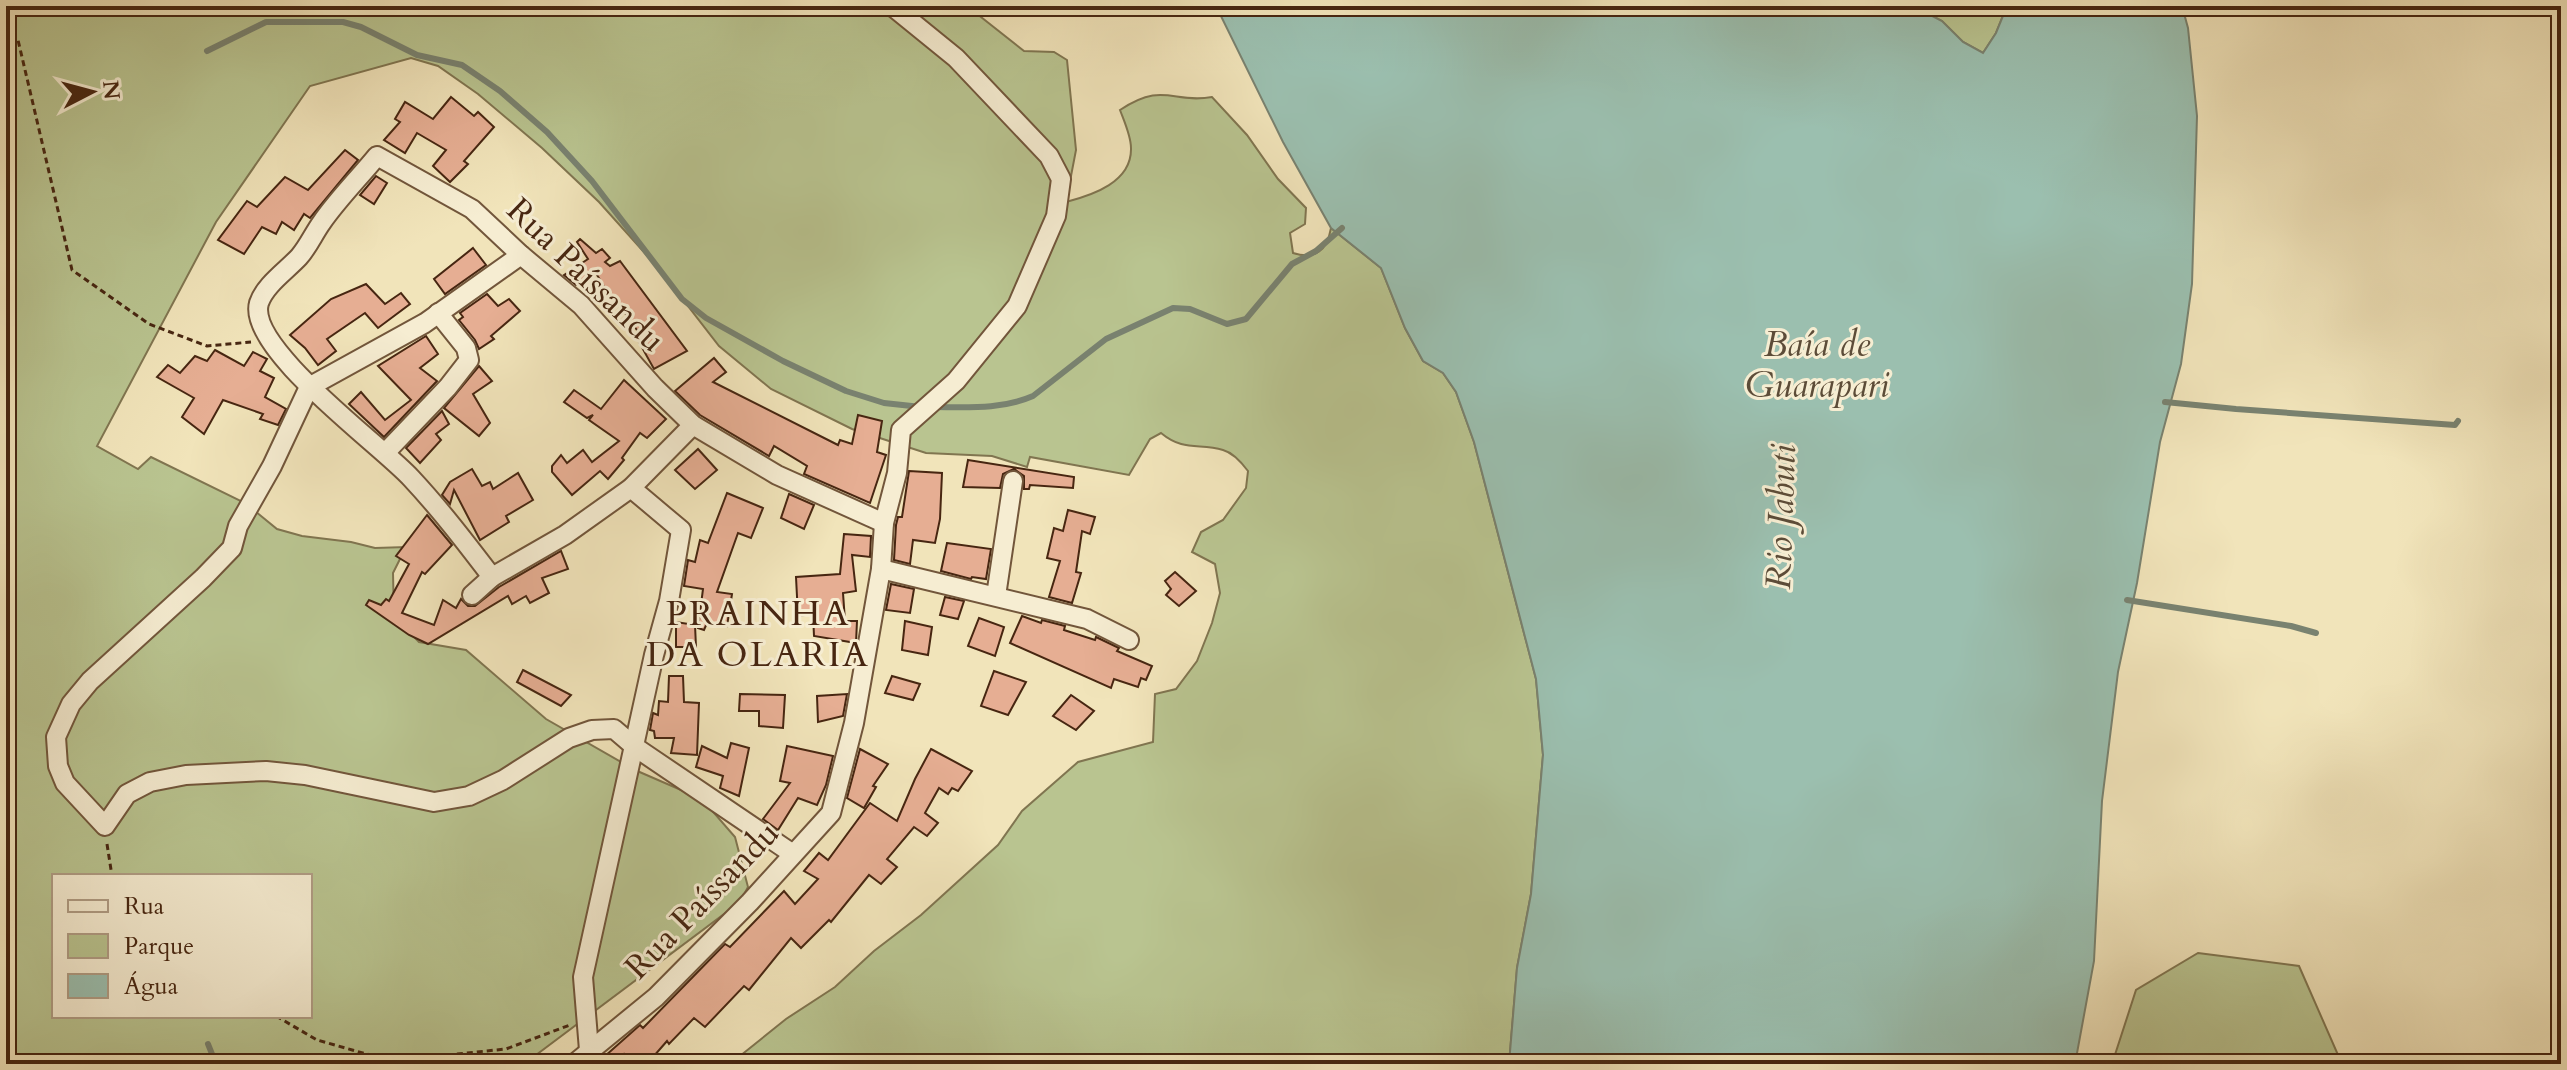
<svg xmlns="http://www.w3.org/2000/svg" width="2567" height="1070" font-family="Cardo,serif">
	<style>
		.green { fill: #b9c490; stroke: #807550; stroke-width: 2; fill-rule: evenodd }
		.water { fill: #9bbfaf; stroke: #798270; stroke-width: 2 }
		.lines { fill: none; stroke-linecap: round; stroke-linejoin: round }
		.stream { stroke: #798270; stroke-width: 6 }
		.building { fill: #e6ae93; stroke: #472611; stroke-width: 2 }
		.street-casing { stroke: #72563b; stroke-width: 22 }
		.path { stroke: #472611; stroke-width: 3; stroke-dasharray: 6 4; stroke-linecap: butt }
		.street { stroke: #f6edd2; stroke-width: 18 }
		.labels { text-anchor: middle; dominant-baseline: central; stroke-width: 6; stroke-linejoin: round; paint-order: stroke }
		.street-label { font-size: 34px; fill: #472611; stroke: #f6edd2 }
		.water-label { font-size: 36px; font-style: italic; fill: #5c4c38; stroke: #f6edd2 }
		.neighbourhood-label { font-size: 36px; letter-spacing: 2px; fill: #472611; stroke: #f6edd2 }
	</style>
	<rect width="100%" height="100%" fill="#f1e4ba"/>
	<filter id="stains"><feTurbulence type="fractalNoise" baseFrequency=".0025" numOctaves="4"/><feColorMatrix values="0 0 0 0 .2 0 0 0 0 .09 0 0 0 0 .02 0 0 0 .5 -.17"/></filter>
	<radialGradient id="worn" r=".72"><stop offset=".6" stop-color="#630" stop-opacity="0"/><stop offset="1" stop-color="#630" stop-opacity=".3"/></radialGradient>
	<g class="green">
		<path d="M6 6H967L1024 51 1054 52 1067 60 1076 150 1066 202C1093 195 1132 182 1131 148 1131 136 1124 121 1120 110 1164 81 1172 104 1212 97L1247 135 1278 179 1306 208 1305 224 1290 233 1293 253C1315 260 1327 251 1331 228L1381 268 1405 328 1423 361 1443 373 1456 392 1474 442 1536 679 1543 755 1531 894 1517 968 1509 1064H730L786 1019 835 987 874 951 921 915 998 845 1022 811 1078 762 1153 742 1155 694 1176 689 1197 661 1212 623 1220 593 1215 564 1192 552 1201 532 1223 520 1246 488 1248 471C1242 463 1234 453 1223 450 1199 443 1184 452 1161 433L1150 439 1129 475 1030 457 1027 467 992 456 926 453 852 429 771 389 719 346 660 270 599 202 542 148 478 94 438 66 411 58 310 86 216 222 97 446 138 469 151 457 245 503 277 529 302 536 351 542 375 548 406 547 393 573 394 616 419 642 466 650 546 719 635 770 702 799 735 837 748 887 740 902 524 1064H6ZM54 876H310V1016H54Z"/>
		<path d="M1913 6H2007L1996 33 1983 53 1963 42 1942 21Z"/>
		<path d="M2198 953 2299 966 2342 1064H2112L2136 990Z"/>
	</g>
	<path class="water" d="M1216 6H1913L1942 21 1963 42 1983 53 1996 33 2007 6H2182L2188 28 2197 116 2192 284 2181 364 2160 442 2137 583 2118 672 2102 801 2094 961 2075 1064H1509L1517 968 1531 894 1543 755 1536 679 1474 442 1456 392 1443 373 1423 361 1405 328 1381 268 1331 228 1283 142Z"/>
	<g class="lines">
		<g class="stream">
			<path d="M207 51 266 22H343L361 27 417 55 462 65 500 91 547 132 592 181 682 299 706 318 783 361 846 391 884 403 921 407"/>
			<path d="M2165 402 2236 409 2455 425 2458 421"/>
			<path d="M932 407C966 407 1001 410 1033 396L1106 339 1173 308 1190 309 1227 324 1246 319 1292 264 1316 251 1342 228"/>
			<path d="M2127 600 2291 626 2316 633"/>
			<path d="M208 1044 216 1064"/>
		</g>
	</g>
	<g class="building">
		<path d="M451 97 474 116 478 112 494 127 464 161 468 164 450 182 433 166 446 150 417 133 405 153 384 140 400 122 395 119 405 102 433 119Z"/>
		<path d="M345 150 358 160 310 218 304 214 294 230 282 222 276 234 262 227 244 254 218 240 247 201 257 207 285 177 308 190Z"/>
		<path d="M376 176 387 183 374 204 360 195Z"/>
		<path d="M580 239 596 253 602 249 610 258 605 262 610 266 620 261 687 351 654 369 635 335 639 333 613 296 611 298 594 270 576 285 564 275 588 259 577 242Z"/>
		<path d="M473 248 486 265 445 294 434 279Z"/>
		<path d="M366 284 385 304 401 293 410 304 378 328 365 313 327 339 336 351 318 365 305 348 290 335 331 299Z"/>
		<path d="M487 294 498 306 509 299 520 311 491 336 494 339 479 349 475 340 459 320 463 317 460 313Z"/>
		<path d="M426 336 438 354 420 368 437 381 384 437 349 404 361 392 385 420 411 400 378 366Z"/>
		<path d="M215 350 244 366 253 352 267 359 260 371 274 378 265 397 286 409 278 425 260 419 263 414 223 400 204 434 182 417 194 398 157 377 168 365 180 373 195 356 207 361Z"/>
		<path d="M714 358 726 372 713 382 838 445 840 440 852 444 858 415 882 421 877 452 886 455 870 503 804 474 807 466 774 446 769 456 700 415 675 391Z"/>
		<path d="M479 366 492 381 473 394 490 423 479 436 444 408Z"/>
		<path d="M624 380 666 419 647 438 640 433 622 458 624 460 608 479 600 471 572 495 552 472V466L561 455 567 463 583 450 592 462 619 441 589 420 593 415 587 418 564 402 574 390 601 409Z"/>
		<path d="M442 411 449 424 436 434 441 440 420 463 406 448Z"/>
		<path d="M698 449 717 470 695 489 675 470Z"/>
		<path d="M968 460 1074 477 1073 488 1030 485 1029 489H1024V476L1014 469 1003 474 1000 488 963 487Z"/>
		<path d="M472 469 482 486 490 482 493 489 518 473 533 500 506 516 509 522 480 540 454 490 450 504 442 495 450 482Z"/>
		<path d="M909 471 942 473 940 519 935 543 913 540 910 564 894 560 896 525 898 517H902Z"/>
		<path d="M727 493 763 508 751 538 738 533 717 592 732 594 727 626 707 623 704 630 698 628 703 589 684 586 688 560 695 562 700 540 708 543Z"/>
		<path d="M789 494 814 505 804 529 781 518Z"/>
		<path d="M1068 510 1095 517 1090 534 1082 531 1076 572 1081 573 1072 603 1049 597 1060 561 1047 558 1054 528 1063 531Z"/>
		<path d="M427 515 452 545 425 574 422 572 402 613 434 625 443 600 456 608 461 599 468 606H475L499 587 561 551 568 569 542 578 549 593 530 603 526 596 512 604 508 596 428 644 409 635 366 605 369 600 381 605 386 599 389 601 409 564 396 556Z"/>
		<path d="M844 534 871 536 870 557 852 555 856 591 843 593 845 621H857L856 643 814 636 813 614 798 616 796 577 840 574Z"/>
		<path d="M947 543 991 549 986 579 972 577 971 579 941 571Z"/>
		<path d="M1175 572 1196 591 1179 606 1166 595 1171 589 1165 581Z"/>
		<path d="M891 584 914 589 910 613 886 610Z"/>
		<path d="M945 597 964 601 958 619 940 615Z"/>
		<path d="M1022 616 1041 623 1042 620 1065 626 1064 630 1095 640 1096 637 1119 648 1117 651 1152 666 1146 680 1141 678 1138 687 1114 679 1111 688 1010 643Z"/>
		<path d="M979 618 1004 627 995 656 968 646Z"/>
		<path d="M905 621 932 627 928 655 902 650Z"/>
		<path d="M676 622 695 625 696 647H676Z"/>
		<path d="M523 670 571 695 561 706 517 682Z"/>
		<path d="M994 671 1026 682 1008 715 981 706Z"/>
		<path d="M669 676H683L684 702 699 703 697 755 671 753 674 738H655L654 731 650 730 653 713 658 715 659 701 668 702Z"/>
		<path d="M892 676 920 684 913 700 885 693Z"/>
		<path d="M740 694 785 695 783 728 759 726V711H739Z"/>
		<path d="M847 694 843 716 818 722 817 696Z"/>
		<path d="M1071 695 1094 711 1076 730 1053 716Z"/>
		<path d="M731 743 749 748 739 796 720 788 723 776 696 767 702 746 727 758Z"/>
		<path d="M787 746 833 756 826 785 817 805 798 798 778 830 763 819 790 783 780 781Z"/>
		<path d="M860 749 888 764 873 786 876 787 864 808 847 798Z"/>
		<path d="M931 749 972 771 958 791 952 788 948 794 939 788 925 813 938 823 927 836 914 827 887 859 897 867 881 884 869 875 831 922 829 920 801 948 791 938 749 990 744 986 705 1027 694 1018 669 1044 667 1041 647 1064H632L624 1054 611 1064H596L640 1025 643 1028 725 944 730 947 784 891 795 904 818 879 804 871 819 853 828 860 870 803 897 821 915 779Z"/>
	</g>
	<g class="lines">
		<defs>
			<g id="street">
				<path d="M521 255 425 323 309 387 272 466 238 526 232 548 203 578 90 681 71 704 56 737 58 766 65 783 105 826 127 794 150 782 186 775 266 771 305 775 434 802 469 796 503 780 569 738 592 730 614 729 635 747 793 854"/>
				<path d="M385 453 448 387 469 360 466 348 438 313"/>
				<path d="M881 569 1087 619 1129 640"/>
				<path d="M492 577C466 543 440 509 411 478 381 445 246 348 259 303 265 285 286 271 299 257 308 247 314 233 322 222 338 199 359 178 377 156L472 209 521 255 581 305 655 388 693 425 777 475 884 523"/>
				<path d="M472 595 492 577 565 535 631 488 693 425"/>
				<path d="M996 596 1013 481"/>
				<path d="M589 1050 583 977 654 655 669 601 681 530 631 488"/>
				<path d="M574 1064 656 997 750 902 831 813 854 723 881 569 884 523 897 473 901 430 956 381 1017 306 1056 216 1061 179 1049 156 956 58 892 6"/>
			</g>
		</defs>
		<use href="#street" class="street-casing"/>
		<g class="path">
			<path d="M6 25 18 40 72 270 149 324 207 346 251 342"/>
			<path d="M107 844 112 876"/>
			<path d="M276 1016 317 1040 377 1057 418 1058 506 1049 570 1025"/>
		</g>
		<use href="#street" class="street"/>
	</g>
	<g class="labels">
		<g class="street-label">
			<text transform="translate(586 275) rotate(44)">Rua Paíssandu</text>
			<text transform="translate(702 900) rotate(-46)">Rua Paíssandu</text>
		</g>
		<g class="water-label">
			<text x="1817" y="344">Baía de<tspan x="1817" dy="41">Guarapari</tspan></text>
			<text transform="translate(1781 517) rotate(-88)">Rio Jabuti</text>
		</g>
		<g class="neighbourhood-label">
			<text x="758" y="613">PRAINHA<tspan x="758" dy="41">DA OLARIA</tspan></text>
		</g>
	</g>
	<rect width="2567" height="1070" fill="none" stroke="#f1e4ba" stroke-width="32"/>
	<rect x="8" y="8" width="2551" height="1054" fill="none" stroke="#472611" stroke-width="4"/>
	<rect x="16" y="16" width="2535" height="1038" fill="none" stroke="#472611" stroke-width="2"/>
	<rect x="52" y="874" width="260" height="144" fill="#f6edd2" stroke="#b09d85" stroke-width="2"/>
	<rect x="68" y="900" width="40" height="12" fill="#f6edd2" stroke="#b09d85" stroke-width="2"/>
	<text x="124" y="914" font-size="24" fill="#472611">Rua</text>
	<rect x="68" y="934" width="40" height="24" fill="#b9c490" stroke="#b09d85" stroke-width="2"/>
	<text x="124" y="954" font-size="24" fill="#472611">Parque</text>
	<rect x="68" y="974" width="40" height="24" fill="#9bbfaf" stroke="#b09d85" stroke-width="2"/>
	<text x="124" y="994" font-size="24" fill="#472611">Água</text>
	<g transform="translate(92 92) rotate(84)" stroke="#f6edd2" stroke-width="6" paint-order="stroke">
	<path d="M0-6L14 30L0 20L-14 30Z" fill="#472611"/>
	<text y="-12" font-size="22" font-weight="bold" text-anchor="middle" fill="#472611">N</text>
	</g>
	<rect width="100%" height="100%" filter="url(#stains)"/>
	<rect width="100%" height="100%" fill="url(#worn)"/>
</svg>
